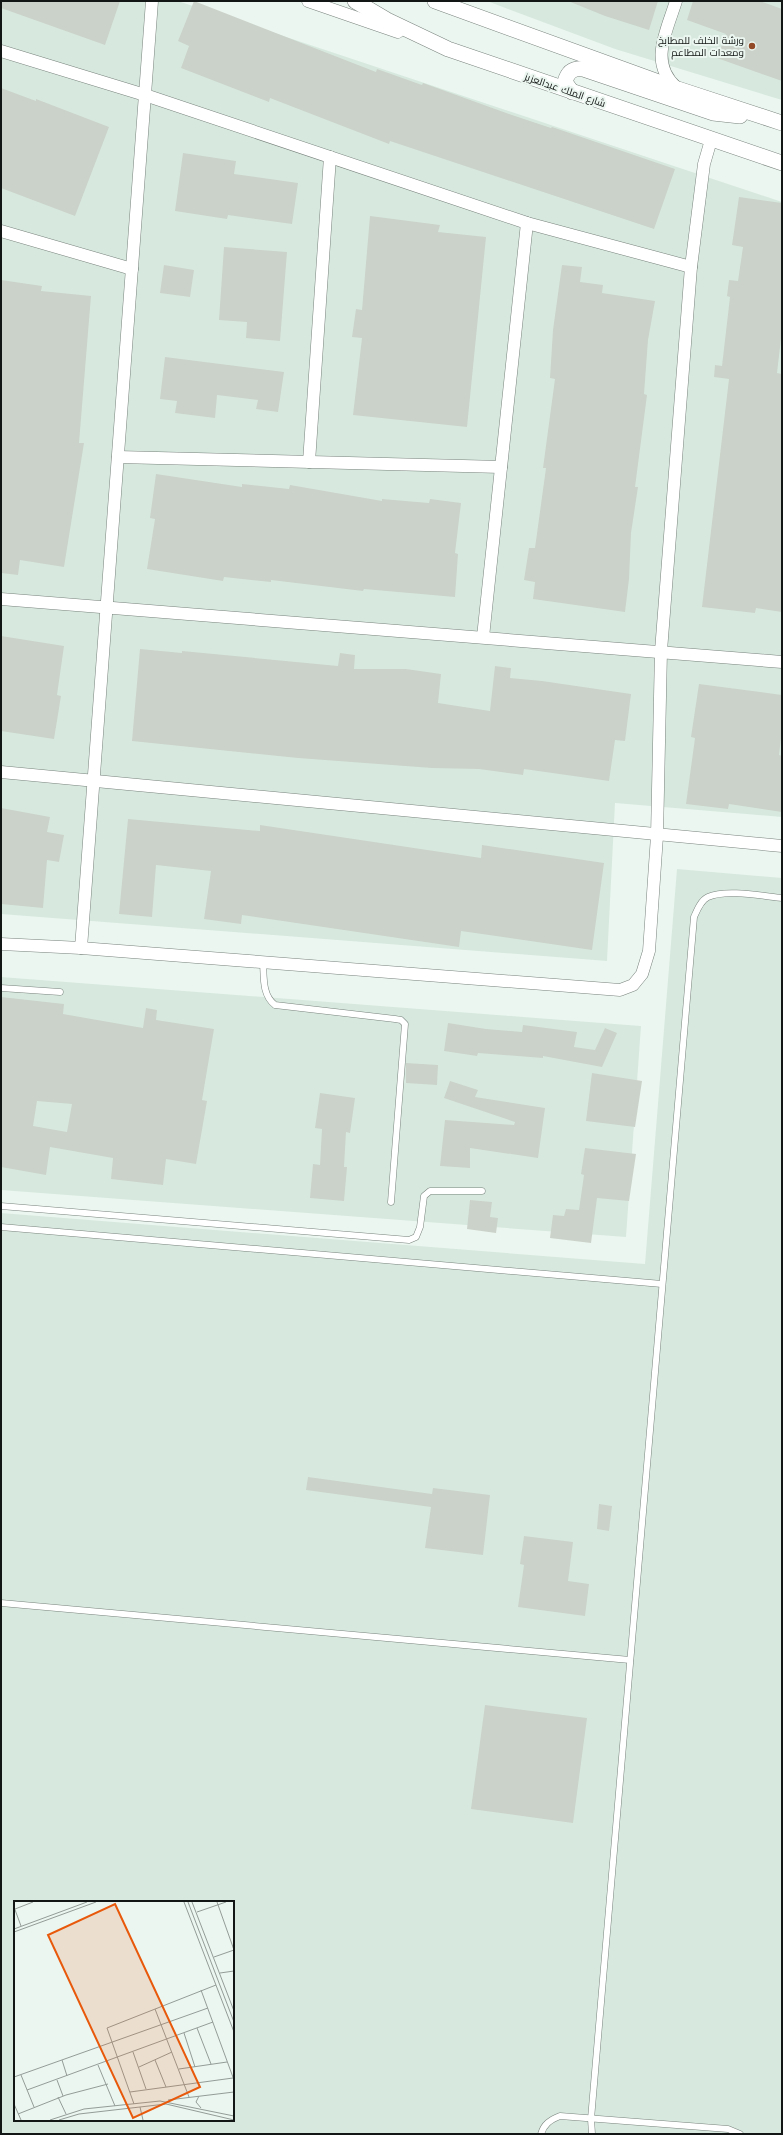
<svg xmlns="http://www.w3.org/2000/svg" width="783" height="2135" font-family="'Work Sans',Cairo,sans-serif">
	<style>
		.built { fill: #d7e9df; fill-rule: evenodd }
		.building { fill: #cbd2c9; fill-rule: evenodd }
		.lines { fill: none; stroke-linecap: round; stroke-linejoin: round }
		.service-casing { stroke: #79837d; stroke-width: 7 }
		.minor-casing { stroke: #79837d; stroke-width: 13 }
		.tertiary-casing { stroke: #79837d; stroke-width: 16 }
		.service { stroke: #fff; stroke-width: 6 }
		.minor { stroke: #fff; stroke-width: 12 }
		.tertiary { stroke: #fff; stroke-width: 15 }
		.poi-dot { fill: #914926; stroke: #ebf6f0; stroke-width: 1.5 }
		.labels { text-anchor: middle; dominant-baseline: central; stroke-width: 4; stroke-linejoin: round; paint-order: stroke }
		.poi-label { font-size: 10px; fill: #121614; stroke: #ebf6f0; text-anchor: end }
		.street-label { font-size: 10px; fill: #121614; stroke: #ebf6f0 }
		.inset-road { fill: none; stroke: #949c98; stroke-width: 1 }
		.view { fill: #e8590c; fill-opacity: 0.15; stroke: #e8590c; stroke-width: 2 }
		.inset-edge { fill: none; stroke: #121614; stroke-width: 2 }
	</style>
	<rect width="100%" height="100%" fill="#ebf6f0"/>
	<g class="built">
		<path d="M1 1H178L782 202V817L615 803 607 961 1 914Z"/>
		<path d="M487 1H782V100L615 49Z"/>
		<path d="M677 869 782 878V2134H1V1213L645 1264ZM15 1902H233V2120H15Z"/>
		<path d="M1 977 641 1026 626 1237 1 1190Z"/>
	</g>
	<g class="building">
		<path d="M1 1H120L105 45 1 8Z"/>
		<path d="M194 1 376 72 377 69 422 85 423 83 509 114 551 128 552 127 675 169 654 229 390 141 389 144 270 98 269 102 181 68 189 46 178 41Z"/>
		<path d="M568 1H658L649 30 605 16Z"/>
		<path d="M693 1H760L782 9V81L717 58 726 34 687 20Z"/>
		<path d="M1 88 36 101V99L109 127 75 216 1 188Z"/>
		<path d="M183 153 236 161 234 174 298 183 292 224 228 215 227 219 175 211Z"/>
		<path d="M739 197 782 203V330L777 373 782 374V612L756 608 755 613 702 607 729 379 714 377 715 365 722 366 730 297 727 296 729 280 738 281 743 247 732 245Z"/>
		<path d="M370 216 440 225 438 232 486 237 467 427 353 415 362 338 352 337 356 309 362 310Z"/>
		<path d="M224 247 287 252 280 341 246 338 247 322 219 320Z"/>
		<path d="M164 265 194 270 190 297 160 293Z"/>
		<path d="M562 265 582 267 580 282 603 285 602 293 655 301 648 340 644 394 647 395 635 487H638L631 533 629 579 625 612 533 599 535 582 524 580 529 548H535L546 468H543L555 379 550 378 553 330Z"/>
		<path d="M1 280 42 286 41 291 91 296 79 443H84L64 567 20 560 18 575 1 573Z"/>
		<path d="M165 357 284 372 278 412 256 409 258 400 217 395 215 418 175 413 177 401 160 399Z"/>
		<path d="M156 474 242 487V484L289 489 290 485 382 501V499L429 503 430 499 461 503 455 553 458 554 455 597 364 589 363 591 271 580V582L224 577 223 581 147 569 155 519 150 518Z"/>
		<path d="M1 636 64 646 57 695 61 696 54 739 1 731Z"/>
		<path d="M140 649 182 653V651L338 666 340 653 355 655 354 669H406L441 674 438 703 490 711 495 666 511 668 510 678 542 681 631 694 625 741 615 740 609 781 524 769 523 775 479 769 432 768 298 758 132 741Z"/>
		<path d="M699 684 782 695V730L779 755 782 756V812L729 804 728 809 686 804 695 738 691 737Z"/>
		<path d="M1 808 50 817 47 832 64 835 59 862 47 860 43 908 1 904Z"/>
		<path d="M128 819 260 831V825L481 858 482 845 604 863 592 950 461 931 459 947 242 915 241 924 204 919 211 871 156 865 152 917 119 914Z"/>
		<path d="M1 997 64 1004 63 1014 143 1028 146 1008 157 1010 156 1020 214 1029 202 1100 207 1101 196 1164 166 1159 163 1185 111 1179 113 1158 50 1147 46 1175 1 1167ZM37 1101 72 1104 67 1132 33 1126Z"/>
		<path d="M448 1023 486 1029 522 1032 523 1025 577 1032 574 1047 595 1050 605 1028 617 1033 602 1067 543 1056V1058L478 1053 477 1056 444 1051Z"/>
		<path d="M406 1063 438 1065 437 1085 406 1083Z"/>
		<path d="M592 1073 642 1081 635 1127 586 1121Z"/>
		<path d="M450 1081 478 1090 475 1097 545 1108 538 1158 470 1148V1168L440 1166 445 1120 514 1125 515 1122 444 1098Z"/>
		<path d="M320 1093 355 1098 350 1133 346 1132 344 1167H347L344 1201 310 1198 313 1164 320 1165 322 1129 315 1128Z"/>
		<path d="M585 1148 636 1154 629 1201 597 1198 591 1243 550 1238 553 1215 564 1216 566 1209 579 1210 584 1175 581 1174Z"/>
		<path d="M470 1200 492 1202 490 1217 498 1218 496 1233 467 1229Z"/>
		<path d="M308 1477 432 1494 433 1488 490 1495 483 1555 425 1548 431 1507 306 1490Z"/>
		<path d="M599 1504 612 1506 609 1531 597 1529Z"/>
		<path d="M524 1536 573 1542 568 1581 589 1584 585 1616 518 1607 524 1565 520 1564Z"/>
		<path d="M485 1705 587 1718 573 1823 471 1809Z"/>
	</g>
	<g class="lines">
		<defs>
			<g id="service">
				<path d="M263 962C264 977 262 995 275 1005L395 1019 401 1020 405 1024 391 1202"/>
				<path d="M1 988 60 992"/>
				<path d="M1 1206 409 1240 416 1237 420 1227 424 1196 430 1191H482"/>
				<path d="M1 1227 662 1284"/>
				<path d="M1 1603 630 1660"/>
				<path d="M541 2134C544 2124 550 2120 560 2116L728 2129 740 2134"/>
				<path d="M592 2134 591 2119 694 917C697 910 701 900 708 897 726 889 762 896 782 898"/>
			</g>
			<g id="minor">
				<path d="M308 1 398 32"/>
				<path d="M676 1C667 31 648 63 677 88"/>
				<path d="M1 51 145 95 527 223 691 267"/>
				<path d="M1 231 132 269"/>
				<path d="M118 457 501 467"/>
				<path d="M309 462 330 157"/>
				<path d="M1 599 782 662"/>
				<path d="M483 637 527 223"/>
				<path d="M1 772 782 846"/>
				<path d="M1 944 81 948 620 990 633 985 642 974 649 951 657 836 661 651 691 267 704 164 711 140"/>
				<path d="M81 948 152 1"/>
			</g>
			<g id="tertiary">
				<path d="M355 1 387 20 448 49 782 163"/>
				<path d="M435 1 678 89 782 123"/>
				<path d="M572 92 565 82C568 71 573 68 583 69L713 113 740 116"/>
			</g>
		</defs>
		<use href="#service" class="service-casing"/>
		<use href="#minor" class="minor-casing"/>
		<use href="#tertiary" class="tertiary-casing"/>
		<use href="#service" class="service"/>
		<use href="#minor" class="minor"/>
		<use href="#tertiary" class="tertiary"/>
	</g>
	<circle class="poi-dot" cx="752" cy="46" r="4"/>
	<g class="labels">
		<g class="poi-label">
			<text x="744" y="40">ورشة الخلف للمطابخ<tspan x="744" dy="12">ومعدات المطاعم</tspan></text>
		</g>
		<g class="street-label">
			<text transform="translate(565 90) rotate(19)">شارع الملك عبدالعزيز</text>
		</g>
	</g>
	<g transform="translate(14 1901)">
		<rect width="220" height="220" fill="#ebf6f0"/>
		<path class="inset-road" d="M170 1 220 131M174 1 220 121M178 1 220 110M0 6 7 25M1 8 19 1M183 11 212 1M0 28 73 1M0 31 82 1M200 56 220 49 203 1M206 72 220 70M187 89 220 179M141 108 175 196M183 127 197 163M170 132 181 166M119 151 132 188M48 159 53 175M141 159 152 186M84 164 101 205M125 166 158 151M165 168 213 161M7 174 20 206M0 176 194 107M43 179 49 195M13 189 199 121M116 191 219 177M185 195 182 201 187 207M44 196 52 213M154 199 220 191M0 203 7 219M120 203 93 127 202 84M126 206 129 219M4 213 52 194 94 183M36 219 70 208 146 200 220 215M45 219 65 213 152 203 220 219"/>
		<path class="view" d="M101 3 186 186 119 217 34 34Z"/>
		<rect width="220" height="220" class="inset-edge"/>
	</g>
	<rect width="783" height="2135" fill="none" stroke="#121614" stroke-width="4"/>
</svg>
